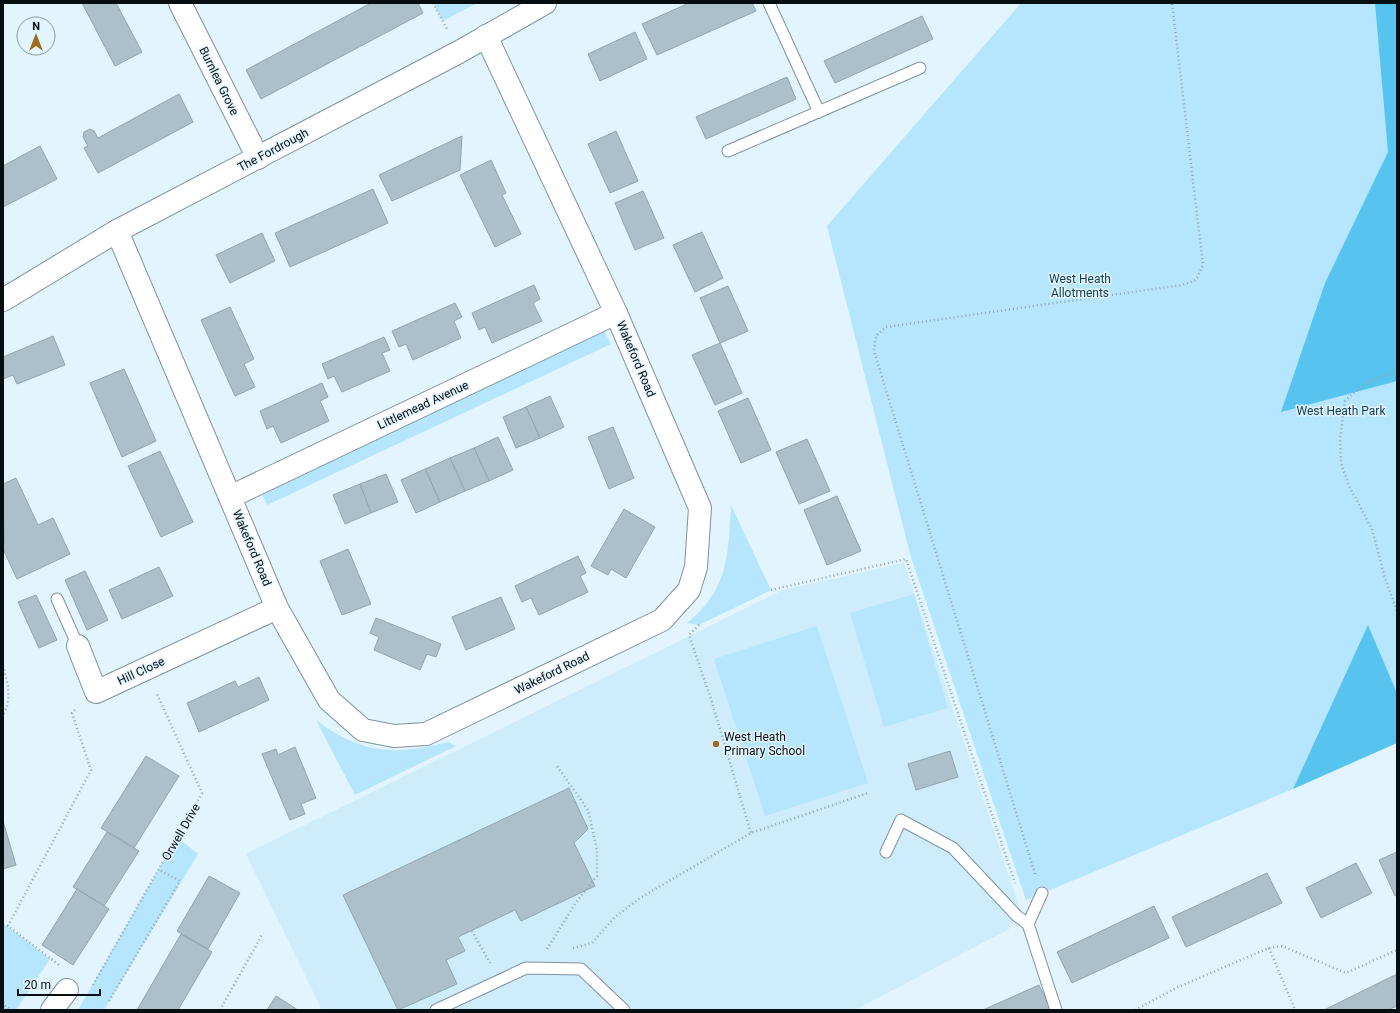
<svg xmlns="http://www.w3.org/2000/svg" width="1400" height="1013" font-family="Roboto,sans-serif">
	<style>
		.built { fill: #ceecfb }
		.green { fill: #b5e6fd }
		.forest { fill: #57c4ef }
		.building { fill: #abc0ca; stroke: #90a5af }
		.lines { fill: none; stroke-linecap: round; stroke-linejoin: round }
		.lane-casing { stroke: #7e939d; stroke-width: 13 }
		.street-casing { stroke: #7e939d; stroke-width: 24 }
		.path { stroke: #95a4ab; stroke-width: 2.5; stroke-dasharray: 1 3; stroke-linecap: butt }
		.lane { stroke: #fff; stroke-width: 11 }
		.street { stroke: #fff; stroke-width: 22 }
		.poi-dot { fill: #9b6e1e; stroke: #e2f4fd; stroke-width: 1.5 }
		.labels { text-anchor: middle; dominant-baseline: central; stroke-width: 3; stroke-linejoin: round; paint-order: stroke }
		.street-label { font-size: 12px; fill: #070e11; stroke: #e2f4fd }
		.park-label { font-size: 12px; fill: #114153; stroke: #e2f4fd }
		.poi-label { font-size: 12px; fill: #070e11; stroke: #e2f4fd; text-anchor: start }
	</style>
	<rect width="100%" height="100%" fill="#e2f4fd"/>
	<path class="built" d="M904 563 1020 909 1009 929 855 1010H322L246 854 783 590Z"/>
	<g class="green">
		<path d="M433 3H477L443 21Z"/>
		<path d="M1021 3H1397V693L1368 626 1293 789 1026 900 910 554 827 226Z"/>
		<path d="M601 324 611 344 267 505 259 487Z"/>
		<path d="M731 505 771 590 699 625 687 623C729 589 728 555 731 505Z"/>
		<path d="M914 594 948 708 884 727 850 613Z"/>
		<path d="M817 626 868 783 765 816 714 659Z"/>
		<path d="M316 720C361 754 394 756 448 742L456 746 355 795Z"/>
		<path d="M177 837 198 854 104 1010H78Z"/>
		<path d="M3 923 50 959 16 1010H3Z"/>
	</g>
	<g class="forest">
		<path d="M1375 3H1397V381L1281 412 1325 283 1388 152Z"/>
		<path d="M1368 625 1397 693V743L1293 789Z"/>
	</g>
	<g class="building">
		<path d="M82 3H116L142 52 115 66Z"/>
		<path d="M371 3H418L423 13 261 99 246 70Z"/>
		<path d="M689 3H752L756 11 657 55 642 24Z"/>
		<path d="M922 16 933 39 835 83 824 61Z"/>
		<path d="M635 32 647 59 600 81 588 54Z"/>
		<path d="M787 77 796 99 706 139 696 117Z"/>
		<path d="M179 94 193 122 98 173 84 148 88 146 83 137 84 132 90 129 94 131 98 138Z"/>
		<path d="M616 131 638 181 610 193 588 144Z"/>
		<path d="M462 136 460 170 392 201 379 175Z"/>
		<path d="M40 146 57 179 3 207V166Z"/>
		<path d="M491 160 506 193 502 195 521 234 495 247 460 175Z"/>
		<path d="M373 189 388 223 290 267 275 233Z"/>
		<path d="M643 191 664 238 635 250 615 203Z"/>
		<path d="M702 232 723 278 695 292 673 245Z"/>
		<path d="M262 233 275 261 230 283 216 255Z"/>
		<path d="M534 285 540 299 533 303 542 321 492 343 485 327 479 330 472 313Z"/>
		<path d="M728 286 748 331 720 343 700 298Z"/>
		<path d="M455 303 462 317 454 321 461 338 413 360 406 344 399 347 392 331Z"/>
		<path d="M230 307 254 359 244 364 255 387 235 396 201 320Z"/>
		<path d="M53 336 65 365 17 384 13 375 3 379V357Z"/>
		<path d="M384 337 390 350 382 353 390 371 342 392 334 376 328 379 322 364Z"/>
		<path d="M720 343 742 393 715 405 692 355Z"/>
		<path d="M124 369 156 441 122 457 90 383Z"/>
		<path d="M322 383 328 397 320 401 329 421 281 443 273 426 267 429 260 411Z"/>
		<path d="M550 396 564 427 540 438 526 407Z"/>
		<path d="M748 398 771 450 741 463 718 411Z"/>
		<path d="M526 407 540 438 516 448 503 417Z"/>
		<path d="M613 427 634 478 609 489 588 437Z"/>
		<path d="M498 437 513 470 489 481 474 448Z"/>
		<path d="M807 439 830 491 799 504 776 452Z"/>
		<path d="M474 448 489 481 465 491 450 458Z"/>
		<path d="M160 451 193 522 161 537 128 466Z"/>
		<path d="M450 458 465 491 440 502 425 469Z"/>
		<path d="M425 469 440 502 416 513 401 480Z"/>
		<path d="M386 474 398 502 371 513 360 484Z"/>
		<path d="M16 478 38 525 53 518 70 554 17 579 3 549 4 541 3 484Z"/>
		<path d="M360 484 371 513 345 524 333 495Z"/>
		<path d="M837 496 861 551 827 565 804 510Z"/>
		<path d="M624 509 655 527 626 578 611 569 608 575 591 566Z"/>
		<path d="M348 549 371 604 342 615 320 561Z"/>
		<path d="M578 556 586 573 580 576 588 592 539 615 531 598 522 602 515 586Z"/>
		<path d="M159 567 173 596 122 619 109 590Z"/>
		<path d="M85 571 108 620 87 630 65 580Z"/>
		<path d="M36 595 57 640 39 648 18 602Z"/>
		<path d="M501 597 515 629 466 650 452 617Z"/>
		<path d="M376 618 441 644 436 657 427 654 420 670 374 650 379 637 370 633Z"/>
		<path d="M259 677 269 700 199 732 187 703 235 681 238 687Z"/>
		<path d="M295 747 316 798 301 804 305 814 290 820 262 754 276 749 278 755Z"/>
		<path d="M950 751 958 777 916 790 908 764Z"/>
		<path d="M146 756 179 776 134 848 101 828Z"/>
		<path d="M569 788 588 829 574 843 595 886 521 921 515 910 458 937 465 951 446 960 457 984 398 1010 343 895Z"/>
		<path d="M3 821 16 865 3 869Z"/>
		<path d="M107 832 139 851 104 906 73 887Z"/>
		<path d="M1397 852V895L1395 896 1379 860Z"/>
		<path d="M1356 863 1372 893 1321 918 1306 888Z"/>
		<path d="M1267 873 1282 903 1186 947 1172 917Z"/>
		<path d="M209 876 240 893 208 949 177 931Z"/>
		<path d="M77 889 109 909 73 965 42 945Z"/>
		<path d="M1154 906 1169 938 1072 983 1057 952Z"/>
		<path d="M181 934 212 952 178 1010H137Z"/>
		<path d="M1397 974V1006L1388 1010H1324Z"/>
		<path d="M1039 985 1051 1010H983Z"/>
		<path d="M276 996 298 1010H267Z"/>
	</g>
	<g class="lines">
		<defs>
			<g id="lane">
				<path d="M769 3 819 112"/>
				<path d="M728 151 920 68"/>
				<path d="M57 599 78 646"/>
				<path d="M886 852 901 820 953 848 1017 916 1028 924"/>
				<path d="M1042 893 1028 924 1056 1010"/>
				<path d="M436 1010 526 968 581 969 624 1010"/>
			</g>
			<g id="street">
				<path d="M180 3 258 158"/>
				<path d="M117 231 277 608 329 700 363 730 394 736 426 734 662 620 689 590 696 567 700 508 616 313 486 36"/>
				<path d="M3 300 117 231 459 52 545 3"/>
				<path d="M230 497 616 313"/>
				<path d="M78 646 96 692 277 608"/>
				<path d="M52 1010 67 990"/>
			</g>
		</defs>
		<use href="#lane" class="lane-casing"/>
		<use href="#street" class="street-casing"/>
		<g class="path">
			<path d="M433 3 447 29"/>
			<path d="M1397 372C1375 376 1361 386 1345 401L1340 440 1341 463 1349 486 1372 529 1385 578 1397 611"/>
			<path d="M771 590 906 559 1015 883"/>
			<path d="M699 625 689 635 711 699 751 833"/>
			<path d="M3 666C7 681 13 700 3 714"/>
			<path d="M1035 874 874 351 876 336 886 327 1182 285 1196 280 1203 265 1172 3"/>
			<path d="M3 925 8 926 59 965"/>
			<path d="M8 926 91 770 72 713 77 708"/>
			<path d="M472 931 490 963"/>
			<path d="M573 948 592 943 615 917 640 898 751 833 868 793"/>
			<path d="M1269 948 1295 1010"/>
			<path d="M547 949 577 901 597 876V850L588 810 557 766"/>
			<path d="M93 985 202 793 156 692"/>
			<path d="M3 998 4 1005 10 1010"/>
			<path d="M109 1001 180 881 159 870"/>
			<path d="M220 1010 263 933"/>
			<path d="M1135 1010 1178 987 1269 948 1282 946 1346 973 1397 950"/>
		</g>
		<use href="#lane" class="lane"/>
		<use href="#street" class="street"/>
	</g>
	<circle class="poi-dot" cx="716" cy="744" r="4"/>
	<g class="labels">
		<g class="street-label">
			<text transform="translate(219 81) rotate(64)">Burnlea Grove</text>
			<text transform="translate(273 150) rotate(-28)">The Fordrough</text>
			<text transform="translate(636 359) rotate(67)">Wakeford Road</text>
			<text transform="translate(423 405) rotate(-25)">Littlemead Avenue</text>
			<text transform="translate(252 548) rotate(67)">Wakeford Road</text>
			<text transform="translate(141 671) rotate(-25)">Hill Close</text>
			<text transform="translate(552 673) rotate(-26)">Wakeford Road</text>
			<text transform="translate(181 832) rotate(-60)">Orwell Drive</text>
		</g>
		<g class="park-label">
			<text x="1080" y="279">West Heath<tspan x="1080" dy="14">Allotments</tspan></text>
			<text x="1341" y="411">West Heath Park</text>
		</g>
		<g class="poi-label">
			<text x="724" y="737">West Heath<tspan x="724" dy="14">Primary School</tspan></text>
		</g>
	</g>
	<rect width="1400" height="1013" fill="none" stroke="#070e11" stroke-width="8"/>
	<g transform="translate(36 36)"><circle r="19" fill="#e2f4fd" stroke="#8a989f"/>
	<path d="M0-3L7 15L0 10L-7 15Z" fill="#9b6e1e"/>
	<text y="-6" font-size="11" font-weight="bold" text-anchor="middle" fill="#070e11">N</text>
	</g>
	<path d="M18 989v6h82v-6" fill="none" stroke="#070e11" stroke-width="2"/>
	<text x="24" y="989" font-size="12" fill="#070e11" stroke="#e2f4fd" stroke-width="3" paint-order="stroke">20 m</text>
</svg>
